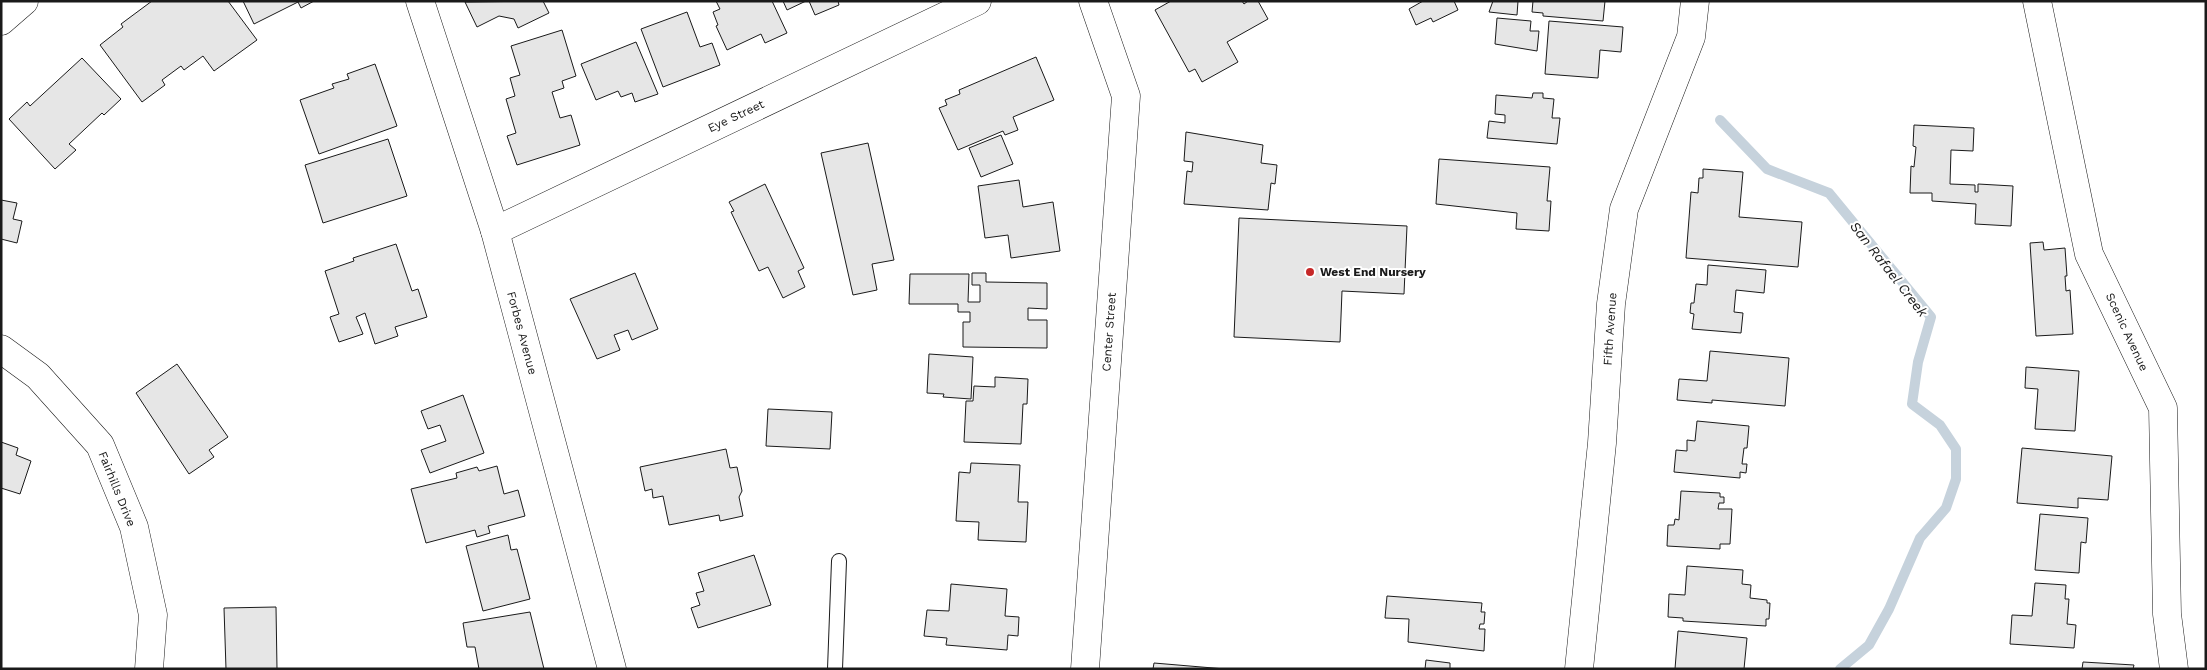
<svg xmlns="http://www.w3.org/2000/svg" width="2207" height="670" font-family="'Work Sans',sans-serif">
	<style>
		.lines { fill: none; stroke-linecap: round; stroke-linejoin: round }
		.stream { stroke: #c6d2dc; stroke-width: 10 }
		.building { fill: #e6e6e6; stroke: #1a1a1a }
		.service-casing { stroke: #1a1a1a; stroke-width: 16 }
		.minor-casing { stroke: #1a1a1a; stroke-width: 29 }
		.tertiary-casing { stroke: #1a1a1a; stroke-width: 29 }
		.service { stroke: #fff; stroke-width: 14 }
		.minor { stroke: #fff; stroke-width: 28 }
		.tertiary { stroke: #fff; stroke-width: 28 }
		.poi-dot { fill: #c62828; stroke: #fff; stroke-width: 2 }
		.labels { text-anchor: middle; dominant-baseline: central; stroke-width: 4; stroke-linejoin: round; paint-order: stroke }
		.street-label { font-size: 12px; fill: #1a1a1a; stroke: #fff }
		.poi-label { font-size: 12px; font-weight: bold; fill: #1a1a1a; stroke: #fff; text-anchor: start }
		.water-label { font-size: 14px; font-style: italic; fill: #1a1a1a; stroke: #fff }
	</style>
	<rect width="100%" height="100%" fill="#fff"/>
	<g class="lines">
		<path class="stream" d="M1720 120 1767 169 1829 193 1931 317 1918 362 1912 404 1940 425 1956 449V479L1946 508 1920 538 1889 609 1869 645 1840 669"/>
	</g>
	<g class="building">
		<path d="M152 1H228L257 40 214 71 203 56 184 70 181 66 162 80 165 85 142 102 100 45 123 27 121 24Z"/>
		<path d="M243 1H314L301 8 298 2 254 24Z"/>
		<path d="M543 1 549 13 518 28 514 19 499 16 477 27 465 2Z"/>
		<path d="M716 1H772L787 33 765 43 761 34 727 50 716 26 718 25 713 12 720 9Z"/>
		<path d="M783 1H806L787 10Z"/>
		<path d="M809 1H838L839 5 815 15Z"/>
		<path d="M1171 1H1242L1244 4 1248 1H1258L1268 19 1227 42 1238 62 1202 82 1195 69 1189 72 1155 10Z"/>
		<path d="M1423 1H1454L1458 10 1433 22 1431 18 1416 25 1409 9Z"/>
		<path d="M1493 1H1518L1517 15 1489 12Z"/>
		<path d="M1533 1H1605L1603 21 1543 16V13L1532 12Z"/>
		<path d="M687 12 700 47 712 43 720 65 663 87 641 29Z"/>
		<path d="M1497 18 1531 21 1530 31H1539L1537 51 1495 44Z"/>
		<path d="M1549 21 1623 27 1621 52 1600 50 1598 78 1545 74Z"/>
		<path d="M562 30 576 76 562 81 564 88 552 92 560 118 571 115 580 145 517 165 507 136 516 133 506 99 515 96 510 78 520 75 511 46Z"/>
		<path d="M636 42 658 94 635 102 632 93 621 97 618 91 596 100 581 64Z"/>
		<path d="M1036 57 1054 100 1013 117 1018 130 1005 135 1003 131 958 150 939 108 947 105 945 100 960 94 959 90Z"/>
		<path d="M82 58 121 99 104 115 102 113 69 144 76 150 55 169 9 119 27 102 30 106Z"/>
		<path d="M375 64 397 126 319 154 300 100 334 88 332 84 349 79 347 74Z"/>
		<path d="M1533 93H1543V98L1554 99 1552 118H1560L1557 144 1487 138 1489 121 1505 123V115L1495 114 1496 95 1532 98Z"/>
		<path d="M1914 125 1974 128 1973 151 1951 150 1950 184 1975 185V192H1978V184L2013 186 2011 226 1975 224 1976 204 1932 201V193H1910L1911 166 1914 167 1916 147 1913 146Z"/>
		<path d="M1186 132 1263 145 1261 163 1277 165 1275 184 1271 183 1268 210 1184 204 1187 171 1192 172 1193 162 1184 161Z"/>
		<path d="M1001 135 1013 164 981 177 969 148Z"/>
		<path d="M388 139 407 196 323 223 305 165Z"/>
		<path d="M868 143 894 260 872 264 877 290 853 295 821 153Z"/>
		<path d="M1439 159 1550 167 1547 201H1551L1549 231 1516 229 1517 213 1436 204Z"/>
		<path d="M1703 169 1743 172 1739 217 1802 222 1798 267 1686 258 1691 192 1698 193 1699 178H1703Z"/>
		<path d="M1019 180 1023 207 1053 202 1060 251 1011 258 1008 235 985 238 978 186Z"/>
		<path d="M765 184 804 268 798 271 805 287 783 298 768 267 759 271 731 212 734 211 729 202Z"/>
		<path d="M1 200 17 203 13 219 22 221 17 243 1 239Z"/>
		<path d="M1239 218 1407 226 1404 294 1342 291 1340 342 1234 337Z"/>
		<path d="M2043 242 2044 250 2065 248 2067 276H2065L2066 291 2070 290 2073 334 2036 336 2030 243Z"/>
		<path d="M396 244 412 291 418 289 427 317 395 327 398 336 375 344 365 313 356 317 363 334 339 342 330 317 339 314 325 271 354 261 353 258Z"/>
		<path d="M1708 265 1766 270 1764 293 1736 290 1734 312 1743 313 1741 333 1692 329 1694 314 1690 313 1691 303H1694L1696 284 1707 285Z"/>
		<path d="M635 273 658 329 632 340 628 330 614 335 620 350 597 359 570 299Z"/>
		<path d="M972 273H986V282L1047 283V309L1028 308V320H1047V348L963 347V322H970V312H958V304H909L910 274H969L968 302H980V285H972Z"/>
		<path d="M1710 351 1789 358 1785 406 1712 400V403L1677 400 1679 379 1707 381Z"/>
		<path d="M929 354 973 357 971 399 943 397 944 394 927 393Z"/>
		<path d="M177 364 228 437 209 450 214 457 189 474 136 393Z"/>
		<path d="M2026 367 2079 371 2075 431 2035 429 2038 389 2025 388Z"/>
		<path d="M995 377 1028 379 1027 404H1023L1021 444 964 442 966 401H973L974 386 995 387Z"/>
		<path d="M463 395 484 453 430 473 421 450 446 441 440 425 428 429 421 411Z"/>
		<path d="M768 409 832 412 830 449 766 446Z"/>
		<path d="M1697 421 1749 426 1747 448H1744L1742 464H1747L1746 473 1740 472V478L1674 472 1676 450 1687 451V440L1695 441Z"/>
		<path d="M1 442 18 448 16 455 31 461 20 494 1 488Z"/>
		<path d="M2022 448 2112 456 2108 500 2078 498V508L2017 503Z"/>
		<path d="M726 449 730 468 737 467 742 491 739 497 743 516 720 521 719 515 669 525 663 496 653 498 652 489 645 491 640 467Z"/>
		<path d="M971 463 1020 465 1018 502H1028L1026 542 978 540 979 522 956 521 959 472 970 473Z"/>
		<path d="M497 466 504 494 518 490 525 516 488 526 490 533 477 537 475 530 426 543 411 489 457 478 456 473 477 467 479 471Z"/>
		<path d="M1681 491 1720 493V497H1724V503H1719L1718 509H1732L1730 544H1720V549L1667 546 1668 525H1674L1675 519 1679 520Z"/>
		<path d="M2040 514 2088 518 2086 543 2081 542 2079 573 2035 570Z"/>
		<path d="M508 535 511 550 517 549 530 599 483 611 466 546Z"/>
		<path d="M754 555 771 605 698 628 691 608 700 605 696 593 704 591 698 573Z"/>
		<path d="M1687 566 1743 570 1742 584 1751 585 1750 598 1767 600V603H1770L1769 619H1766V626L1683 621V618L1668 617 1669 594 1685 595Z"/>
		<path d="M2035 583 2066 585 2065 599H2069L2067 624 2076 625 2074 648 2010 644 2012 615 2032 616Z"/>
		<path d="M951 584 1007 589 1005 616 1019 617 1018 636 1008 635 1007 650 946 645 947 638 924 636 927 610 949 611Z"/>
		<path d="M1387 596 1482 603 1481 612H1485L1484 624H1480L1479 629H1485L1484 651 1408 642 1409 619 1385 618Z"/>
		<path d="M276 607 277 669H226L224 608Z"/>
		<path d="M530 612 544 669H479L475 647H467L463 623Z"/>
		<path d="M1678 631 1747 638 1744 669H1675Z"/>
		<path d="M1426 660 1450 663V669H1425Z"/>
		<path d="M2083 662 2134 665 2133 669H2082Z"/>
		<path d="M1154 663 1225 669H1153Z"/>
	</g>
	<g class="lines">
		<defs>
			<path id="service" d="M835 669 839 561"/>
			<g id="minor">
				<path d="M2037 1 2089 254 2163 408 2167 614 2174 669"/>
				<path d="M1 21 24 1"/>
				<path d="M495 231 977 1"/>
				<path d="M1 349 38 376 100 445 134 527 153 615 149 669"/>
				<path d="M1085 669 1126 96 1093 1"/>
			</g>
			<g id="tertiary">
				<path d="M420 1 495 231 612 669"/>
				<path d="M1579 669 1602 443 1611 304 1624 209 1691 37 1695 1"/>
			</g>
		</defs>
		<use href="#service" class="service-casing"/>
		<use href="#minor" class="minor-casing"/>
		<use href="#tertiary" class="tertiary-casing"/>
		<use href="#service" class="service"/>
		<use href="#minor" class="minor"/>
		<use href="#tertiary" class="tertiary"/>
	</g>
	<circle class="poi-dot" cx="1310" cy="272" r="5"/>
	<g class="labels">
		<g class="street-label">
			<text transform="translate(736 116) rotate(-25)">Eye Street</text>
			<text transform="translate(1610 329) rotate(-86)">Fifth Avenue</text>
			<text transform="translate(1109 332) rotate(-86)">Center Street</text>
			<text transform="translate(2127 332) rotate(65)">Scenic Avenue</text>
			<text transform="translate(522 333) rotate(75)">Forbes Avenue</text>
			<text transform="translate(117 489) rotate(68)">Fairhills Drive</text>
		</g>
		<g class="poi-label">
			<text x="1320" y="272">West End Nursery</text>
		</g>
		<g class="water-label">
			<text transform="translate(1889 269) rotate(52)">San Rafael Creek</text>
		</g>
	</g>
	<rect width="2207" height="670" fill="none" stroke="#1a1a1a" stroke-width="5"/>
</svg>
